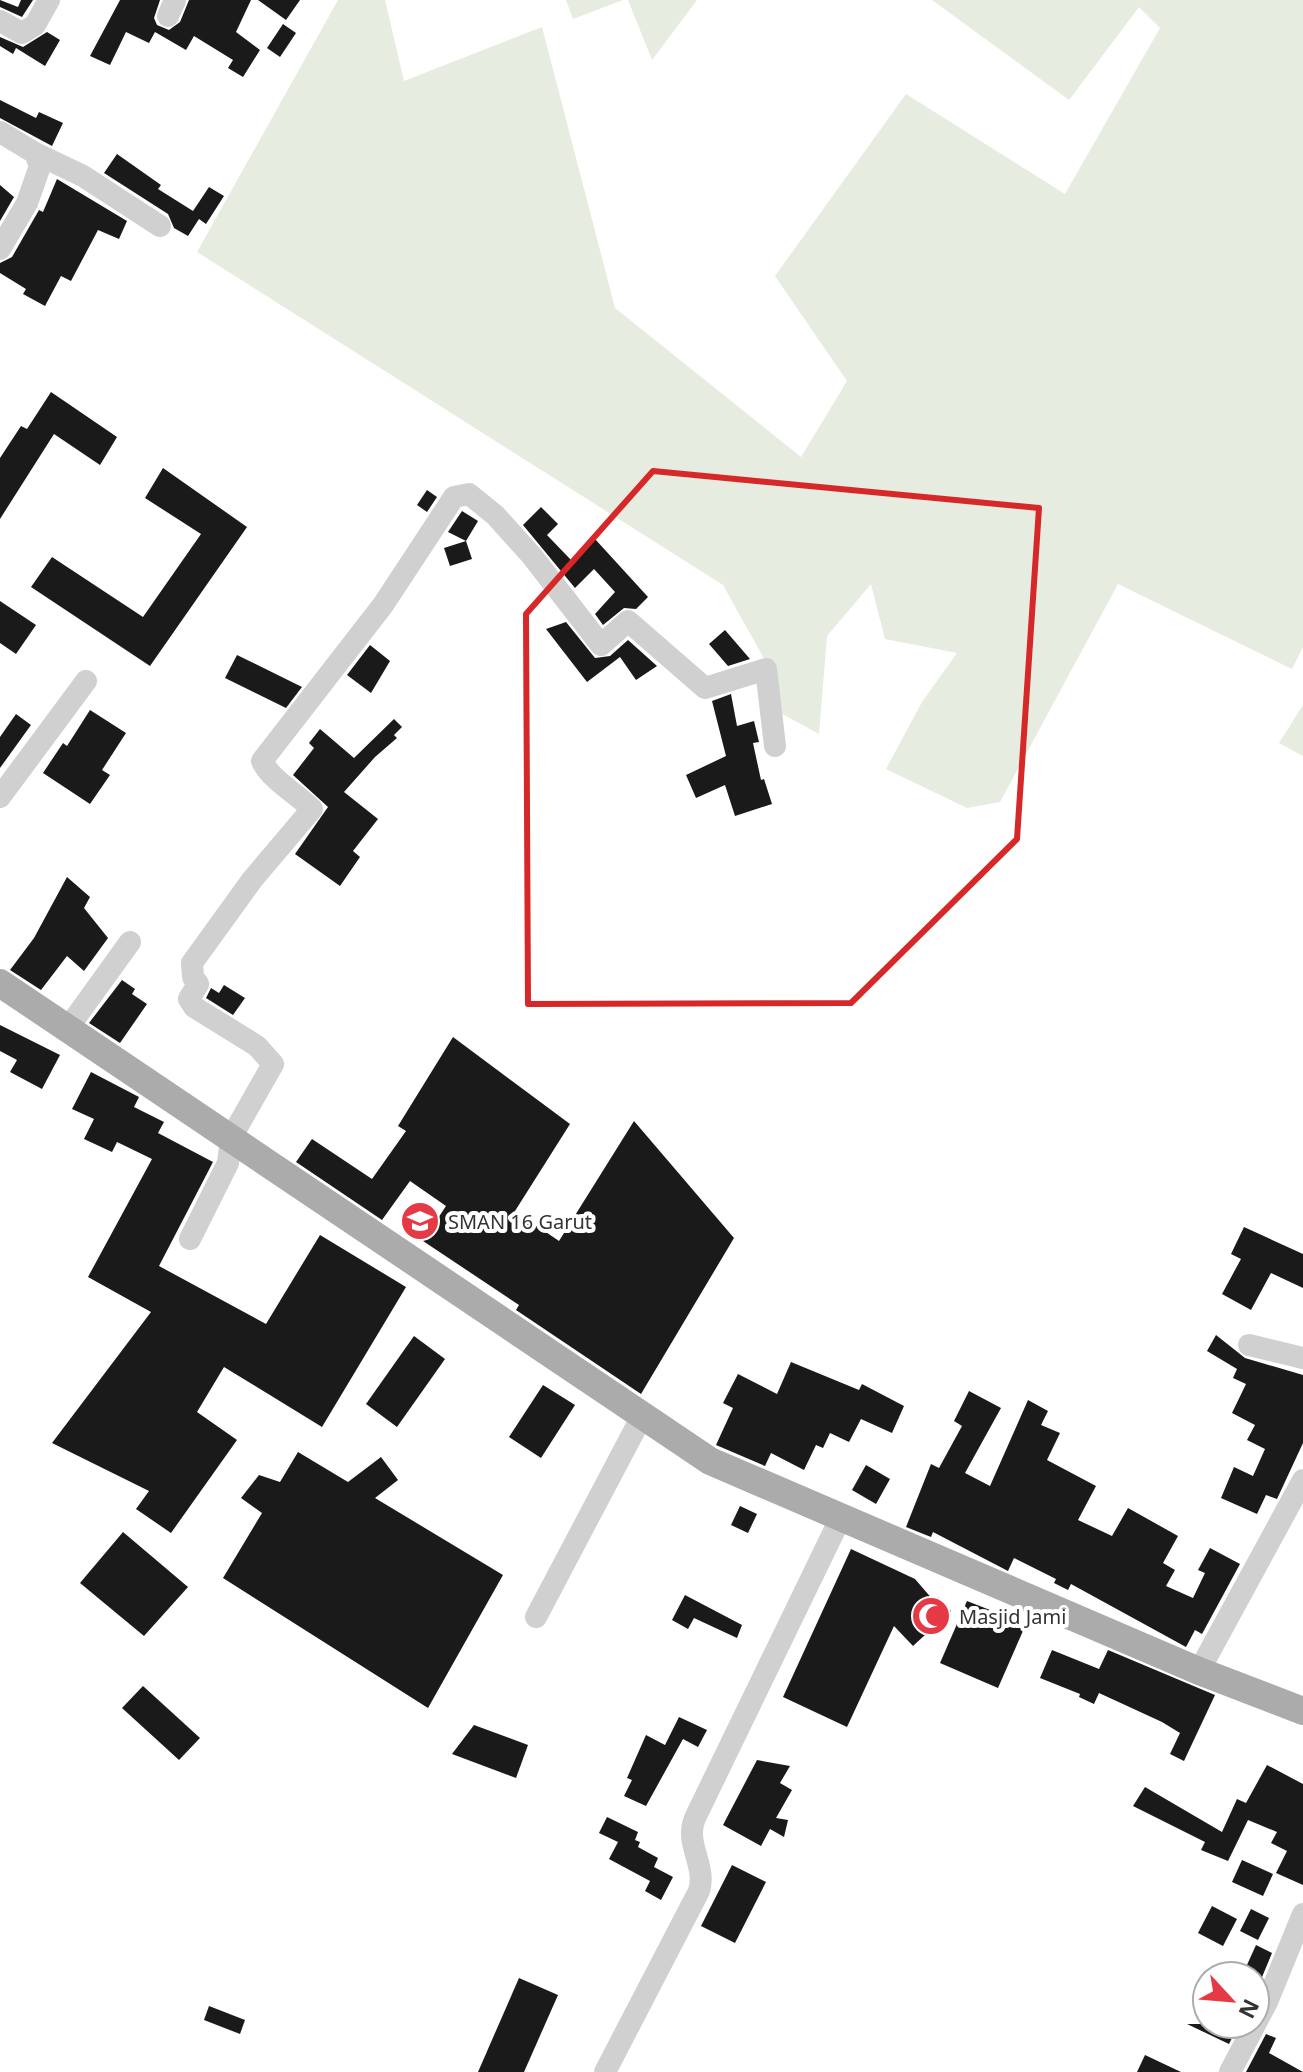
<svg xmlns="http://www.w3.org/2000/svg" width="1303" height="2072" font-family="'Noto Sans',sans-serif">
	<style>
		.green { fill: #e6ecdf }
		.building { fill: #1a1a1a }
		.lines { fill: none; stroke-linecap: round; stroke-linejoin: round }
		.minor { stroke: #d0d0d0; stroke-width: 22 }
		.major { stroke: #ababab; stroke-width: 28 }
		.marked { fill: none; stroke: #d62828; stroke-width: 6; stroke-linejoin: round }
		.labels { text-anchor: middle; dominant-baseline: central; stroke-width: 8; stroke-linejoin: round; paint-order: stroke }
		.poi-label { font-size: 20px; fill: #333; stroke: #fff; text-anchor: start }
	</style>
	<rect width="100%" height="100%" fill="#fff"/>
	<g class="green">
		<path d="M338 0H385L404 81 542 27 615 308 801 457 847 381 775 276 906 94 1065 194 1160 28 1139 7 1069 100 932 0H1303V647L1292 669 1118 584 1000 802 967 808 886 769 922 702 957 653 885 639 871 584 827 636 819 734 777 711 767 664 723 585 197 252Z"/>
		<path d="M566 0H623L573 19Z"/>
		<path d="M628 0H697L652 60Z"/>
		<path d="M1303 705V756L1279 743Z"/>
	</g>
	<g class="building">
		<path d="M0 0 18 7 21 0H33L22 17 0 7Z"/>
		<path d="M120 0H160L154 18 157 25 169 30 180 22 189 0H251L236 32 260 50 243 77 228 68 233 60 194 36 186 50 155 32 149 43 126 32 110 65 90 56Z"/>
		<path d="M258 0H300L286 20Z"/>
		<path d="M283 24 296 33 280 57 267 48Z"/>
		<path d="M47 32 60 40 45 66 16 48 13 54 0 46V37L23 47Z"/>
		<path d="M0 100 36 118 39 112 63 123 52 146 0 118Z"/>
		<path d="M117 154 161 185 158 189 193 211 209 187 224 196 206 224 199 219 188 236 174 228 168 214 104 173Z"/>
		<path d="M57 179 127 221 119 239 98 230 71 281 61 276 45 306 23 294 26 289 0 273V263L12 257 39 210 43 212Z"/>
		<path d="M0 185 14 197 0 221Z"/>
		<path d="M51 392 117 437 100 465 54 434 0 519V458L21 426 27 429Z"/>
		<path d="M163 468 247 527 150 666 31 587 52 557 143 617 201 534 145 498Z"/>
		<path d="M427 490 437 497 427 512 417 505Z"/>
		<path d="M541 507 558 524 547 535 571 560 595 539 648 597 636 609 624 608 603 625 595 614 615 592 594 569 575 588 523 525Z"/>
		<path d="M462 511 478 521 466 541 448 532Z"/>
		<path d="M466 541 472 559 450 566 444 548Z"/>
		<path d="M0 601 36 625 16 654 0 643Z"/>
		<path d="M566 622 595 658 610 656 628 640 657 666 636 680 620 657 587 682 546 629Z"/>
		<path d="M725 630 750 659 728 666 709 644Z"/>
		<path d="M370 645 390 661 371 693 347 675Z"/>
		<path d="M237 655 302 687 286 708 225 678Z"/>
		<path d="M731 694 737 726 754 721 759 742 753 743 761 780 764 779 772 804 735 816 725 785 696 798 686 775 726 756 712 701Z"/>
		<path d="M90 710 126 733 102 770 110 775 90 804 43 773 63 743 67 746Z"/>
		<path d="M16 714 31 725 0 768V737Z"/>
		<path d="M394 719 402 727 394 735 397 738 375 757 344 792 378 819 353 851 360 857 340 886 295 854 328 807 293 775 314 748 309 743 320 729 354 758Z"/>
		<path d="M67 877 90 897 84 908 108 938 84 971 67 956 41 990 10 970 34 938Z"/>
		<path d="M122 980 135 989 132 994 147 1004 120 1043 89 1023Z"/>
		<path d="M224 985 245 998 233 1015 206 998 211 988 219 993Z"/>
		<path d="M0 1025 60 1055 42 1089 10 1072 17 1060 0 1051Z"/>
		<path d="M453 1037 570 1124 515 1211 559 1241 634 1121 734 1238 641 1394 516 1310 519 1305 423 1241 446 1206 410 1181 382 1220 296 1162 312 1139 372 1179 406 1131 398 1126Z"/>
		<path d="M91 1072 139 1097 134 1107 164 1122 158 1133 213 1162 159 1266 266 1324 320 1235 406 1287 322 1427 224 1367 197 1412 237 1440 171 1533 136 1509 149 1491 52 1443 151 1312 88 1277 152 1159 117 1142 112 1152 84 1139 94 1119 72 1109Z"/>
		<path d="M1244 1227 1303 1254V1288L1271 1273 1251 1310 1222 1294 1241 1259 1231 1254Z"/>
		<path d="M1216 1335 1245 1358 1303 1375V1443L1277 1499 1266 1495 1257 1514 1221 1498 1234 1467 1253 1476 1265 1449 1247 1440 1255 1425 1232 1413 1246 1384 1233 1378 1237 1369 1207 1351Z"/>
		<path d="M414 1336 445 1359 397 1427 366 1404Z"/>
		<path d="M791 1362 859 1390 862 1384 904 1406 892 1433 861 1419 849 1442 830 1433 823 1448 816 1445 804 1470 771 1453 765 1466 716 1445 733 1408 723 1403 738 1374 777 1394Z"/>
		<path d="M543 1385 575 1405 541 1458 509 1437Z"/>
		<path d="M969 1391 1001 1408 965 1473 990 1486 1028 1400 1048 1411 1041 1425 1060 1433 1047 1460 1096 1486 1078 1520 1112 1536 1128 1508 1178 1536 1163 1563 1175 1570 1166 1586 1193 1598 1205 1573 1198 1570 1210 1548 1240 1564 1202 1634 1195 1630 1186 1647 1071 1584 1068 1590 1054 1583 1056 1579 1014 1558 1008 1571 933 1532 931 1537 906 1527 931 1464 939 1468 962 1426 954 1421Z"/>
		<path d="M298 1452 348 1482 381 1457 398 1480 375 1498 503 1575 428 1708 223 1578 262 1513 241 1498 259 1475 280 1482Z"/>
		<path d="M866 1465 890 1479 876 1504 852 1490Z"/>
		<path d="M740 1506 757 1514 748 1533 731 1525Z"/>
		<path d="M123 1532 188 1587 144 1636 80 1583Z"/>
		<path d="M851 1549 915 1579 934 1601 938 1597 951 1611 913 1646 894 1626 847 1727 783 1697Z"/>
		<path d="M685 1595 742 1625 737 1638 694 1618 688 1629 672 1620Z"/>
		<path d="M967 1601 1026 1624 998 1688 940 1663Z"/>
		<path d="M1052 1650 1099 1669 1108 1650 1215 1695 1184 1761 1170 1754 1180 1733 1162 1722 1099 1693 1094 1704 1079 1697 1080 1694 1040 1678Z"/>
		<path d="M143 1686 200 1738 179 1760 122 1708Z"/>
		<path d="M679 1717 707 1730 698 1747 683 1739 646 1806 624 1796 632 1780 627 1778 646 1735 665 1745Z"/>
		<path d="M474 1725 528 1745 516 1778 452 1754Z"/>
		<path d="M757 1760 790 1766 780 1783 792 1790 776 1818 788 1820 784 1837 770 1829 761 1846 723 1825Z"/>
		<path d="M1267 1765 1303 1784V1885L1276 1873 1287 1851 1271 1843 1277 1832 1248 1820 1228 1861 1201 1850 1205 1842 1133 1806 1145 1787 1222 1832 1237 1799 1246 1803Z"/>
		<path d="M607 1817 638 1832 635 1840 640 1842 638 1847 658 1858 654 1867 673 1877 661 1900 645 1891 650 1881 609 1859 618 1842 599 1833Z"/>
		<path d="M1242 1860 1273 1874 1263 1896 1232 1882Z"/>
		<path d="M732 1865 766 1882 735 1943 701 1926Z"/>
		<path d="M1212 1906 1237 1919 1223 1946 1198 1933Z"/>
		<path d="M1251 1909 1269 1918 1258 1940 1240 1931Z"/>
		<path d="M1256 1945 1272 1953 1255 1994V1976H1242Z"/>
		<path d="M519 1978 558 1995 524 2072H478Z"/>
		<path d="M209 2006 245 2020 240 2034 204 2020Z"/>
		<path d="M1187 2024H1233L1238 2026 1229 2044Z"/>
		<path d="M1266 2034 1276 2038 1269 2053 1303 2072H1246Z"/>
		<path d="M1145 2055 1181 2072H1137Z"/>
	</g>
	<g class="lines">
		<g class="minor">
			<path d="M168 16 175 0"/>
			<path d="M0 21 22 33 35 25 49 0"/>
			<path d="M0 132 35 153 40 166 27 203 0 249"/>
			<path d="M35 153 83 176 160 226"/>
			<path d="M0 797 86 681"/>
			<path d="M68 1028 130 942"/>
			<path d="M190 1239 228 1163 231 1138 273 1064 257 1046 194 1007 189 999 198 984 193 977 192 963 252 880 312 809C297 794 271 780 262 761L383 605 454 497 469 494 495 515 532 556 601 645 628 621 705 688 766 669 775 746"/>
			<path d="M1249 1345 1303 1358"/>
			<path d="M536 1617 641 1418"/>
			<path d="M1199 1671 1303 1480"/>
			<path d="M605 2072 699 1891C707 1865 684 1844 695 1818L840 1519"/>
			<path d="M1230 2072 1267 2002 1303 1914"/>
		</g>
		<path class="major" d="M0 983 710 1461 1199 1671 1303 1711"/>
	</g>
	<path class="marked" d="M653 471 1039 508 1017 839 851 1003 528 1004 526 614Z"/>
	<defs>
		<symbol id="school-disc" viewBox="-11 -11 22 22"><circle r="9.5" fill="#e63946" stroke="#fff"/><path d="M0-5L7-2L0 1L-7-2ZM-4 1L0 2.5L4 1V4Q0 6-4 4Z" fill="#fff"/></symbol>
		<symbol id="mosque-disc" viewBox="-11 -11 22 22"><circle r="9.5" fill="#e63946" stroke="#fff"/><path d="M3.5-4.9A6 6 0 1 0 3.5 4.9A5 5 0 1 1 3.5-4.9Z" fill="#fff"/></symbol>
	</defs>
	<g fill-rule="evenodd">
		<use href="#school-disc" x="398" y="1199" width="44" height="44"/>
		<use href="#mosque-disc" x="909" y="1594" width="44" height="44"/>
	</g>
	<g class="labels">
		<g class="poi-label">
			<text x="448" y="1221">SMAN 16 Garut</text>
			<text x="959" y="1616">Masjid Jami</text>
		</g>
	</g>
	<g transform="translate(1231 2000) rotate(116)"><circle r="38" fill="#ffffff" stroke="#adadad" stroke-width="2"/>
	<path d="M0-6L14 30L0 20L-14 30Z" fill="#e63946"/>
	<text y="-12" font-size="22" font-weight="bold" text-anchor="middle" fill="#333333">N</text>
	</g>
</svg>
